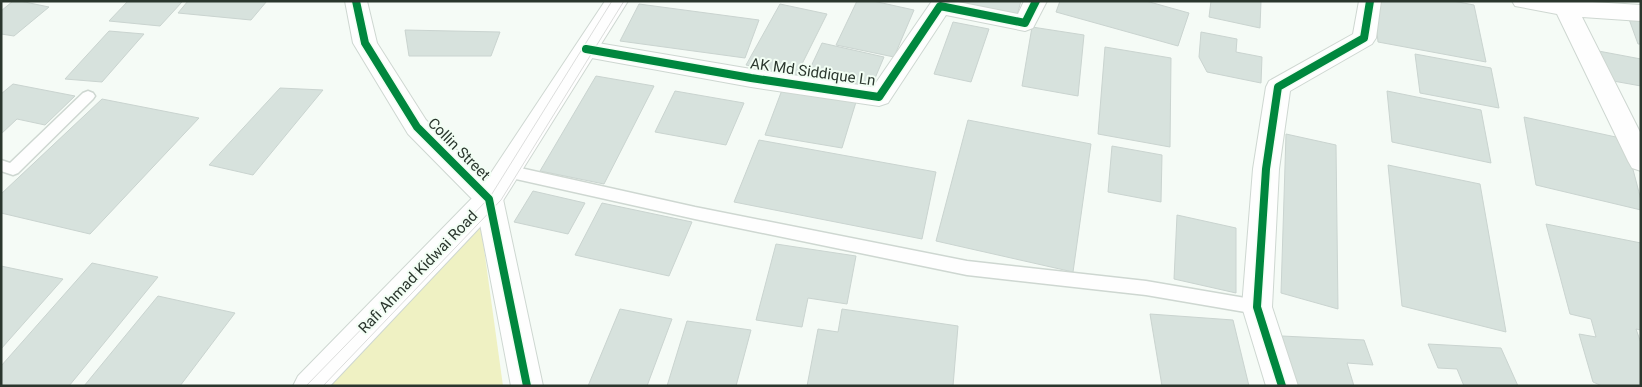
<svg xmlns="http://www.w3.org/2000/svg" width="1642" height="387" font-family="Roboto,sans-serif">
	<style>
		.green { fill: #eff1c3 }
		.building { fill: #d7e2dd; stroke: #cad4d0 }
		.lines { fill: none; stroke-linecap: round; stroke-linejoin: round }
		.service-casing { stroke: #ced7d1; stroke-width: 3 }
		.minor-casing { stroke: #ced7d1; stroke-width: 2 }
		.secondary-casing { stroke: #ced7d1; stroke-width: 2 }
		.service { fill: #fefefe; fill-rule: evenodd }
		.minor { fill: #fefefe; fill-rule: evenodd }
		.secondary { fill: #fefefe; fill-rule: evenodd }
		.tram { stroke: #dcdddc; stroke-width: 1 }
		.cycleway-casing { stroke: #f2fef4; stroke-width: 11 }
		.cycleway { stroke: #00873e; stroke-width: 8 }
		.labels { text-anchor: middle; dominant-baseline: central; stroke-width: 4; stroke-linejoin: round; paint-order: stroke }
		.street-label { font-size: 15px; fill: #2a362d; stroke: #f2fef4 }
	</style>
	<rect width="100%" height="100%" fill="#f5fbf6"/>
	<path class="green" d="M481 227 503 386H327Z"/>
	<g class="building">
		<path d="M13 1H20L49 7 14 36 1 34V11Z"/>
		<path d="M128 1H172L182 2 160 26 109 21Z"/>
		<path d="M188 1H267L251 20 178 13Z"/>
		<path d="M857 1H873L914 10 894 57 836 45Z"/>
		<path d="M951 1H1021L1016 19Z"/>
		<path d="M1060 1H1146L1189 13 1178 46 1056 12Z"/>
		<path d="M1211 1H1261L1260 28 1209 17Z"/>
		<path d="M1374 1H1453L1474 5 1486 62 1378 42Z"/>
		<path d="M639 4 759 20 745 58 620 41Z"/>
		<path d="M780 4 827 14 796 76 746 65Z"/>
		<path d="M1629 19 1641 21V44H1638Z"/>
		<path d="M953 22 989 29 971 82 934 74Z"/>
		<path d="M1032 27 1084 35 1078 96 1022 86Z"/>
		<path d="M405 30 500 32 491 56H409Z"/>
		<path d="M109 31 144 34 102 82 65 79Z"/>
		<path d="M1201 32 1237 39 1236 52 1262 57 1261 83 1207 72 1199 57Z"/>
		<path d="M822 43 884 57 870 90 807 75Z"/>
		<path d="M1105 47 1171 58 1170 147 1098 134Z"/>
		<path d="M1593 50 1641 59V86L1602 79Z"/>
		<path d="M1415 54 1491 68 1499 108 1420 93Z"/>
		<path d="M596 76 654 86 604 184 540 171Z"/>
		<path d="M13 84 75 96 45 125 17 119 1 134V94Z"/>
		<path d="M280 88 323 90 253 175 209 165Z"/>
		<path d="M782 90 856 102 842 148 765 135Z"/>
		<path d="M675 91 744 103 726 145 655 132Z"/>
		<path d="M1387 91 1481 110 1491 163 1392 142Z"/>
		<path d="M102 99 199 118 90 234 1 213V194Z"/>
		<path d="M1524 117 1625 139 1641 200V210L1536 185Z"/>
		<path d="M968 120 1091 144 1073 272 936 241Z"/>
		<path d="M1286 134 1336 145 1338 309 1281 293Z"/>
		<path d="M759 140 936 172 922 239 734 202Z"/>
		<path d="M1112 146 1162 155 1161 202 1108 192Z"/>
		<path d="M1388 165 1480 184 1506 332 1402 306Z"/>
		<path d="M533 191 585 203 568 234 514 222Z"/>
		<path d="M602 203 692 222 669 276 575 255Z"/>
		<path d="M1177 215 1236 228V293L1174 279Z"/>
		<path d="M1546 224 1641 243V330L1636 329 1641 343V386H1602L1593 382 1579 334 1596 337 1591 319 1570 314Z"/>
		<path d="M776 244 856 256 847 304 808 298 802 327 756 320Z"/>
		<path d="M92 263 158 277 69 386H1V366Z"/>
		<path d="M1 266 63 279 1 349Z"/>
		<path d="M158 296 235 313 180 386H84Z"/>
		<path d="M620 309 672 319 647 386H588Z"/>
		<path d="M842 309 958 326 953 386H807L818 329 838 332Z"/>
		<path d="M1150 314 1233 320 1249 386H1162Z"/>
		<path d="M687 321 751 330 736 386H667Z"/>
		<path d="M1282 336 1364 340 1373 365 1347 363 1354 386H1296Z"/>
		<path d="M1428 344 1501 348 1518 386H1464L1457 369 1438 368Z"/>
	</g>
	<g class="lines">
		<defs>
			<g id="service">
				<path d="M88 91 93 93 95 96 93 99 18 173 13 175 1 171V160L10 163 83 93Z"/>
				<path d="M507 165 695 207 967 261 1146 281 1257 300 1263 302 1265 307 1263 312 1257 314 1146 295 967 275 695 219 507 177 502 175 500 171 502 167Z"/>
			</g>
			<g id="minor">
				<path d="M345 1H367L377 43 426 120 499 191 503 199 543 386H511L476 203 408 134 353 43Z"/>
				<path d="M932 1H953L1018 14 1024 1H1047L1033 28 1025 31 946 15 888 103 879 106 751 87 586 57 578 55 574 49 578 43 586 41 751 69 873 87Z"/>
				<path d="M1359 1H1381L1376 38 1372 44 1290 91 1279 169 1272 307 1298 386H1266L1242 307 1253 169 1266 87 1269 81 1353 34Z"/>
				<path d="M1512 1H1576L1641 5V21L1582 17 1641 134V171L1632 168 1628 161 1557 14 1515 6Z"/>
			</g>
			<path id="secondary" d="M605 1H628L499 207 330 386H293L298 376 479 191Z"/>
		</defs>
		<use href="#service" class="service-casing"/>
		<use href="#minor" class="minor-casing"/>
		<use href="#secondary" class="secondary-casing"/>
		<use href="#service" class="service"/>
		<use href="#minor" class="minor"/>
		<use href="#secondary" class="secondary"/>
		<g class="tram">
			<path d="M306 386 490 197 612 1"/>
			<path d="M323 386 501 200 624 1"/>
		</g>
		<defs>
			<g id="cycleway">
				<path d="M356 1 365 43 417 127 489 199 527 386"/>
				<path d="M586 49 751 78 879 97 940 6 1025 23 1036 1"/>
				<path d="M1282 386 1257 307 1266 169 1278 87 1364 38 1370 1"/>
			</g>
		</defs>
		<use href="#cycleway" class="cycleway-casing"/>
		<use href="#cycleway" class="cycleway"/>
	</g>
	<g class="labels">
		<g class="street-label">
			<text transform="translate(813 72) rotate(8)">AK Md Siddique Ln</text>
			<text transform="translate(459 149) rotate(45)">Collin Street</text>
			<text transform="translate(418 272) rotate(-46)">Rafi Ahmad Kidwai Road</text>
		</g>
	</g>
	<rect width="1642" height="387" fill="none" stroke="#2a362d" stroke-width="5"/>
</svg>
